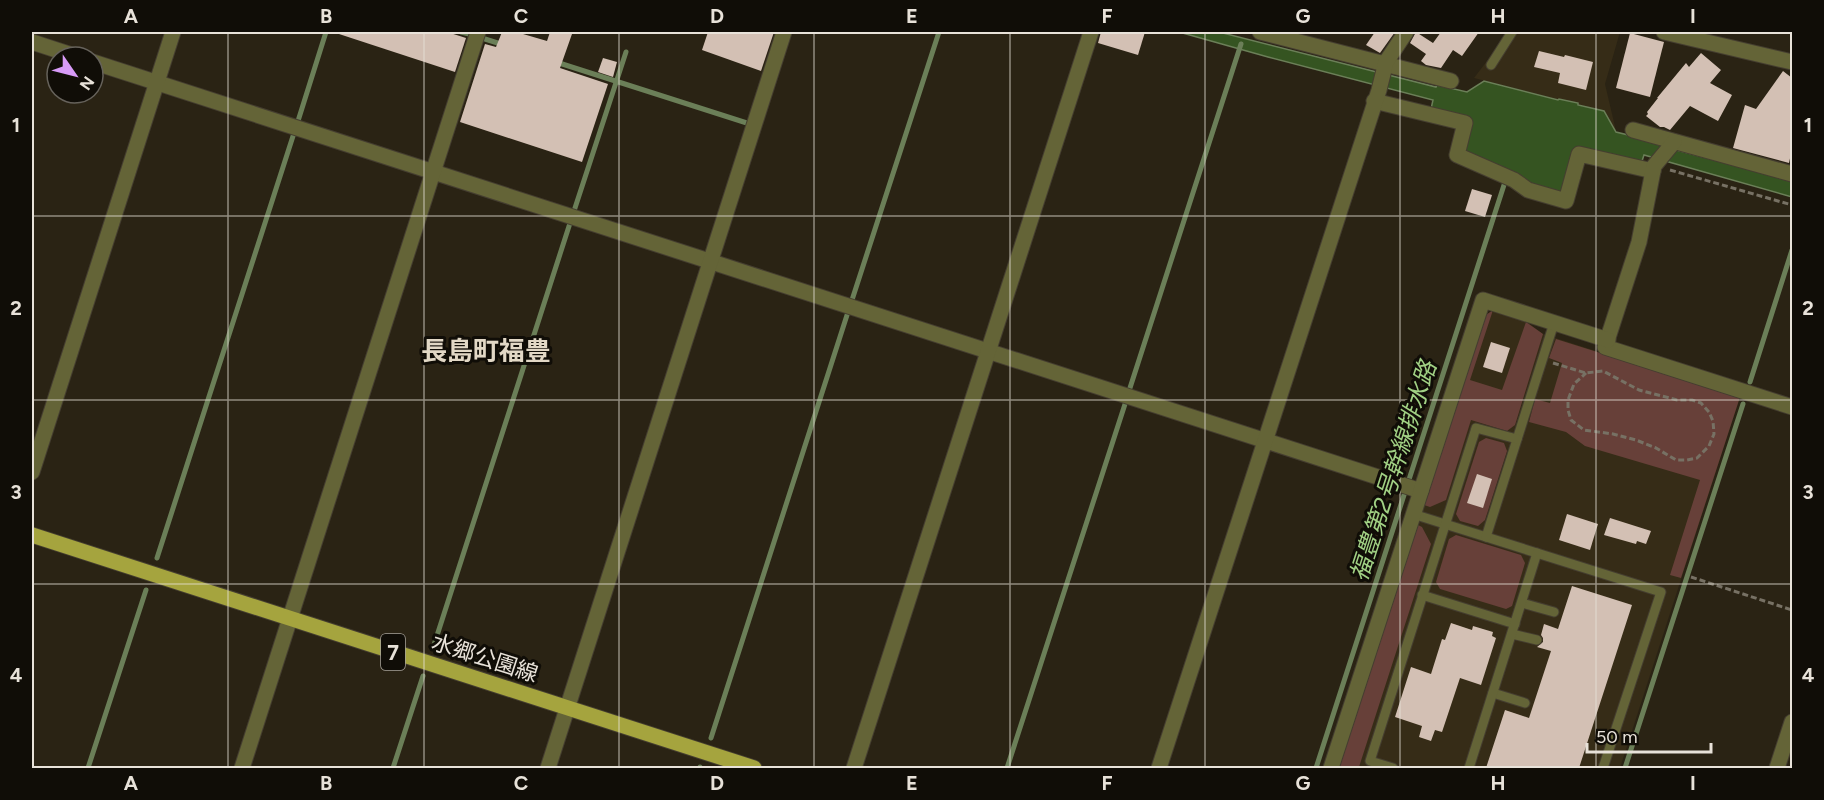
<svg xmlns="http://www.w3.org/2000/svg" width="1824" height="800" font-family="Figtree,'Noto Sans JP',sans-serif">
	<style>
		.built { fill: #362c17 }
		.green { fill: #674039 }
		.water { fill: #355421; stroke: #6b7f58; stroke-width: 1.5 }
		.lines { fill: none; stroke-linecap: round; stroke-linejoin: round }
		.stream { stroke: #6b7f58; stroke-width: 5 }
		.building { fill: #d3c0b4 }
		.service-casing { stroke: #453e30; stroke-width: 11 }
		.minor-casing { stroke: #453e30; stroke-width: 17 }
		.primary-casing { stroke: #453e30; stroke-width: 17 }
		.path { stroke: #777164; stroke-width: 3; stroke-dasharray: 6 3; stroke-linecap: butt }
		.service { stroke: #646437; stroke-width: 9 }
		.minor { stroke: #646437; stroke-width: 15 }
		.primary { stroke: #a5a43e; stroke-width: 15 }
		.grid { fill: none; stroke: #e8e2d9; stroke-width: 1.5; stroke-opacity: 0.55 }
		.labels { text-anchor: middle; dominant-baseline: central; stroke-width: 6; stroke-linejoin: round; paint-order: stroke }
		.shield { fill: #100d07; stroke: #a7a29a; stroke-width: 1.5 }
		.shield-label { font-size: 21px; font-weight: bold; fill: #e8e2d9 }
		.street-label { font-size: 22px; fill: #e8e2d9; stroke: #100d07 }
		.water-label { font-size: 24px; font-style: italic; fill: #a1d184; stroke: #100d07 }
		.quarter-label { font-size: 26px; font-weight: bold; fill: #e2d8c6; stroke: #100d07 }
		.neatline { fill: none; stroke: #e8e2d9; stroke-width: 2 }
		.grid-label { font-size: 20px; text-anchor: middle; font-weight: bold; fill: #e8e2d9 }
	</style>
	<rect width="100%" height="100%" fill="#2a2314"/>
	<g class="built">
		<path d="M1506 32H1620L1605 84 1616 131 1603 111 1474 78 1503 40Z"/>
		<path d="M1493 310 1527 322 1543 334 1740 397 1620 768H1339L1486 315Z"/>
	</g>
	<g class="green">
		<path d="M1493 310 1470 380 1502 390 1526 322 1543 334 1515 425 1507 431 1471 420 1446 500 1430 507 1424 505 1486 315Z"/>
		<path d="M1556 339 1740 397 1681 578 1670 575 1700 480 1585 446 1566 432 1529 422 1535 399 1550 403 1562 363 1549 358Z"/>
		<path d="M1486 438 1504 443 1507 451 1485 520 1478 526 1460 521 1456 514 1479 442Z"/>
		<path d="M1418 525 1422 527 1431 544 1359 767 1363 768H1339Z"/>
		<path d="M1456 535 1521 555 1525 563 1512 606 1506 609 1440 589 1436 582 1449 539Z"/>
	</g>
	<path class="water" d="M1179 32H1219L1436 87 1437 85 1467 92 1484 81 1558 100 1559 99 1578 103V105L1604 111 1616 132 1649 140 1661 146 1792 180V197L1644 155 1641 164 1575 149 1562 195 1530 185 1462 152 1470 119 1431 109 1433 100 1268 57Z"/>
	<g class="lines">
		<g class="stream">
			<path d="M461 32 469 34"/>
			<path d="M485 39 504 45"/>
			<path d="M556 62 750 124"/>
			<path d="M298 121 326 32"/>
			<path d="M574 211 626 52"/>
			<path d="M852 300 939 32"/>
			<path d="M1750 382 1792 250"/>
			<path d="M1129 391 1241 44"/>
			<path d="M157 558 294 133"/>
			<path d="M433 648 571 220"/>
			<path d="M711 738 848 312"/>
			<path d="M88 768 146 590"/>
			<path d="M393 768 423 676"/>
			<path d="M700 768V767"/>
			<path d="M1007 768 1126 401"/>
			<path d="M1316 768 1504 185"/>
			<path d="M1625 768 1743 404"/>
		</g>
	</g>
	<g class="building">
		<path d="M339 32H447L466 38 455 72 339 34Z"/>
		<path d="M502 32H524L523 34 547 41 550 32H564L572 34 560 68 608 84 582 162 460 122 485 44 496 47Z"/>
		<path d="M708 32H774L761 71 702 50Z"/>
		<path d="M1101 32H1145L1138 55 1098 43Z"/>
		<path d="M1375 32H1395L1380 53 1366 45Z"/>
		<path d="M1416 32 1433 43 1441 32H1479L1462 56 1453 50 1441 68 1426 65 1421 61 1426 54 1410 43Z"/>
		<path d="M1630 33 1664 42 1650 97 1616 88Z"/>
		<path d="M1539 51 1564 57 1565 55 1593 62 1586 90 1558 83 1560 73 1534 67Z"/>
		<path d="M1701 53 1721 70 1710 83 1732 95 1718 121 1690 106 1670 130 1664 127H1660L1646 116 1648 114 1647 112 1658 98H1657L1686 63 1689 67Z"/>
		<path d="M603 58 617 62 613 77 598 72Z"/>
		<path d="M1783 71 1792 78V149L1789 163 1733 148 1745 105 1756 109Z"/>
		<path d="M1472 189 1492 195 1485 217 1465 211Z"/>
		<path d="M1491 342 1510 348 1502 373 1483 367Z"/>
		<path d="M1477 474 1492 479 1483 508 1467 503Z"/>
		<path d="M1567 514 1598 524 1590 550 1559 540Z"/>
		<path d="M1610 518 1651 531 1646 544 1637 541 1636 544 1604 535Z"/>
		<path d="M1572 586 1632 605 1579 768H1486L1505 710 1529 718 1551 651 1537 647 1543 642V638L1541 635 1544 624 1558 629Z"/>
		<path d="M1451 623 1472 630 1473 626 1493 632 1492 636 1496 638 1481 685 1460 678 1442 732 1435 730 1431 741 1419 737 1422 726 1395 717 1411 667 1431 674 1442 639 1445 640Z"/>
	</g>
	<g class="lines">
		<defs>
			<g id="service">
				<path d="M1491 65 1512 32"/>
				<path d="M1413 514 1661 592 1603 768"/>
				<path d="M1486 537 1554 323"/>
				<path d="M1422 595 1515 624"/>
				<path d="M1522 603 1554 612"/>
				<path d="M1512 634 1537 640"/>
				<path d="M1493 693 1525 703"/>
				<path d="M1393 768 1370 761 1476 428 1517 439"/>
				<path d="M1469 768 1537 553"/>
			</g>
			<g id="minor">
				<path d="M1260 32 1451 81"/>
				<path d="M1664 32 1792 62"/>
				<path d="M32 42 78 57"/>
				<path d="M93 62 1421 491"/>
				<path d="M1374 101 1465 123 1457 155 1514 180 1528 190 1566 201 1579 154 1653 171"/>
				<path d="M1633 130 1792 174"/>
				<path d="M1674 142 1654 166 1639 242 1605 347 1792 407"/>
				<path d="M32 472 173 32"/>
				<path d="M242 768 478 32"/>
				<path d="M548 768 784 32"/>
				<path d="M854 768 1091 32"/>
				<path d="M1159 768 1379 90 1386 62 1406 32"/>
				<path d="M1331 768 1483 300 1608 340"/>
				<path d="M1777 768 1792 722"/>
			</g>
			<path id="primary" d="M32 535 754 768"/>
		</defs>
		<use href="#service" class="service-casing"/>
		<use href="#minor" class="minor-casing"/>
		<use href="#primary" class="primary-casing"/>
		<g class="path">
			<path d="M1670 170 1792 205"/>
			<path d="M1553 363 1586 373 1603 371 1639 390 1677 400H1692L1701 403 1709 412 1713 421 1714 434 1709 446 1697 458 1687 460H1676L1656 448 1636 440 1613 434 1584 430 1571 420 1568 410V400L1574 384 1586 373"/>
			<path d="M1691 577 1792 610"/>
		</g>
		<use href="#service" class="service"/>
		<use href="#minor" class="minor"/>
		<use href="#primary" class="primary"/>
	</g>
	<path class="grid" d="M228 32V768M424 32V768M619 32V768M814 32V768M1010 32V768M1205 32V768M1400 32V768M1596 32V768M32 216H1792M32 400H1792M32 584H1792"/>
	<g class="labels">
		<rect class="shield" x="381" y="634" width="24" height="36" rx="4.5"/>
		<g class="shield-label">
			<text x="393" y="652">7</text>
		</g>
		<g class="street-label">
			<text transform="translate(485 658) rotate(18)">水郷公園線</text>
		</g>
		<g class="water-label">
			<text transform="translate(1393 471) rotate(-72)">福豊第2号幹線排水路</text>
		</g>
		<g class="quarter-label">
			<text x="486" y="351">長島町福豊</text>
		</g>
	</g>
	<rect width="1824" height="800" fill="none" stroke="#100d07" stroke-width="66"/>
	<g transform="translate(75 75) rotate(125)"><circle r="28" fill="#100d07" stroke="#66625b" stroke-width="1.5"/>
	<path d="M0-4.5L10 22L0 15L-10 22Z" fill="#d89bf8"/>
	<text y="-9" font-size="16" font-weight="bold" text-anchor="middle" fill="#e8e2d9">N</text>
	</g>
	<path d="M1587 743v9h124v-9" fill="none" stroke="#e8e2d9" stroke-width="3"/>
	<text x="1596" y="743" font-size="18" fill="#e8e2d9" stroke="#100d07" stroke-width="4.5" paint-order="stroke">50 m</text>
	<rect x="33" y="33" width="1758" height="734" class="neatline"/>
	<g class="grid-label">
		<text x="131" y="23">A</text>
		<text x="326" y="23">B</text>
		<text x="521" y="23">C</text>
		<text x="717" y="23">D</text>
		<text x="912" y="23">E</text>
		<text x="1107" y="23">F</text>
		<text x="1303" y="23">G</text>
		<text x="1498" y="23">H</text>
		<text x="1693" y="23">I</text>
		<text x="16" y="132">1</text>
		<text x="1808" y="132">1</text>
		<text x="16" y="315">2</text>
		<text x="1808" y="315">2</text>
		<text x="16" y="499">3</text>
		<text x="1808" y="499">3</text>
		<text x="16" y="682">4</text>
		<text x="1808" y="682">4</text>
		<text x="131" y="790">A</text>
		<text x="326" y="790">B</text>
		<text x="521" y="790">C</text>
		<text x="717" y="790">D</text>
		<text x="912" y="790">E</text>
		<text x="1107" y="790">F</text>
		<text x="1303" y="790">G</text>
		<text x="1498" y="790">H</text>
		<text x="1693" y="790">I</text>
	</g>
</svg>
